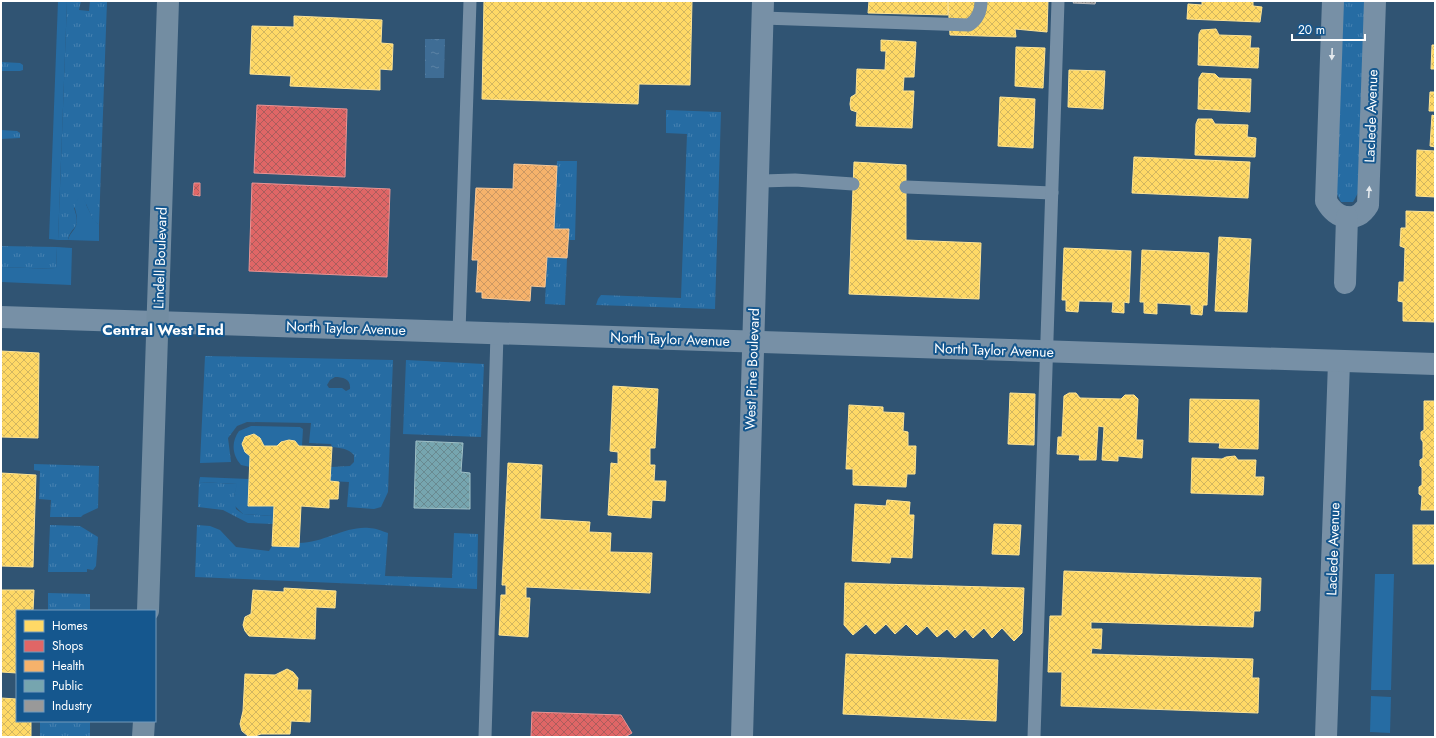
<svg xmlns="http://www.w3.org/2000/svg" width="1436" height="738" font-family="Jost,sans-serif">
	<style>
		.grass { fill: url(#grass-tufts); fill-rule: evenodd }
		.green { fill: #266ca3 }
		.water { fill: url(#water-ripples) }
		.homes { fill: url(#homes-cross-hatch); stroke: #ffe494 }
		.shops { fill: url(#shops-cross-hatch); stroke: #e99494 }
		.health { fill: url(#health-cross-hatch); stroke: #f9c997 }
		.public { fill: url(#public-cross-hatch); stroke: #9fc0c7 }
		.industry { fill: url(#industry-cross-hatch); stroke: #b8b8b8 }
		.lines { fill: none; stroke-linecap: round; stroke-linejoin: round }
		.service { stroke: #7790a6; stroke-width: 13 }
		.minor { stroke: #7790a6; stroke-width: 22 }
		.tertiary { stroke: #7790a6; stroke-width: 22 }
		.secondary { stroke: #738da2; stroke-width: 22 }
		.oneway { fill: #e4e9ed }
		.labels { text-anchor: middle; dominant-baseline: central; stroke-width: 4; stroke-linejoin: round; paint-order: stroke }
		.street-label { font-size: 14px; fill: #fff; stroke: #15578e }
		.neighbourhood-label { font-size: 15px; font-weight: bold; fill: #fff; stroke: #15578e }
	</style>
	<defs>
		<pattern id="grass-tufts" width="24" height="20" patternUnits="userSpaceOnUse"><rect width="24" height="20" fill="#266ca3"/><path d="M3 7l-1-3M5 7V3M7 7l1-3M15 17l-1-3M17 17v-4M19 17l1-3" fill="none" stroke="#4782b1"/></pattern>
		<pattern id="water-ripples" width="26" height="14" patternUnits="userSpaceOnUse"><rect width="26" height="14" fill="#3f6d95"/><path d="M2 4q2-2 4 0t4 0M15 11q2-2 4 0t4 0" fill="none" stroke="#5c83a5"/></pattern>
		<pattern id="homes-cross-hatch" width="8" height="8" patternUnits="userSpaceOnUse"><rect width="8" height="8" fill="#ffd966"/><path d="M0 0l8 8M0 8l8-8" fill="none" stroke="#d2b660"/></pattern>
		<pattern id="shops-cross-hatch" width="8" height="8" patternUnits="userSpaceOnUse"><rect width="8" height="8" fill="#e06666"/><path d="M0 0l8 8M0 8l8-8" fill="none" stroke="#ac5d5d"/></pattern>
		<pattern id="health-cross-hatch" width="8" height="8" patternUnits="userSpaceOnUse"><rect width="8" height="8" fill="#f6b26b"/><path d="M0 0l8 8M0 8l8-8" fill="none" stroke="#cc9863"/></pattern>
		<pattern id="public-cross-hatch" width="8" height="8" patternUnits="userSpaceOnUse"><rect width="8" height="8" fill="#76a5af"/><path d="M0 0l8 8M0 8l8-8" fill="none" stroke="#698a91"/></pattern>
		<pattern id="industry-cross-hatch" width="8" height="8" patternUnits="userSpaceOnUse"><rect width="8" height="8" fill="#999"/><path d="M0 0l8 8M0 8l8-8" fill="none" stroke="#7e7e7e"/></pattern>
	</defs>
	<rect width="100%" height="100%" fill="#305473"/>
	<g class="grass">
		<path d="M67 1H81L79 10 89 11 90 1H107L99 225 93 220 86 204 74 208C82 232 71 224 68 240H58Z"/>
		<path d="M1343 1H1365L1358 193 1353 202H1341L1336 192Z"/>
		<path d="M1 62 20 63 23 65V70L20 71H1Z"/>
		<path d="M666 110 721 112 715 309 596 305 598 299 601 295 681 298 687 134 666 133Z"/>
		<path d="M1 130 17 131 20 133V138L1 139Z"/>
		<path d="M557 161H577L575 240H568V229H554Z"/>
		<path d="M1 246 57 247 56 269 1 267Z"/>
		<path d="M547 257 567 258 565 305 545 304Z"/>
		<path d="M205 356 393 360 388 492 381 507 374 509 347 507 349 482 330 481 331 467 350 466 354 462V455C348 448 340 448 332 447L331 444 309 443 311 423 247 422 237 426 228 438 231 462 200 463ZM335 377C343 377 351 379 350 389L346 391 342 388H329L327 385 330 380Z"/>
		<path d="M406 360 484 364 481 437 403 434Z"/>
		<path d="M34 464 99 466 98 508 83 515 81 517H50L51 500 39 499 40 471 34 470Z"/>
		<path d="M199 482 238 484 234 496 236 509 243 514 273 516V524L248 523 223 510 198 507Z"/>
		<path d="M50 525 80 526 98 537 96 566 93 570 87 569V572H48Z"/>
		<path d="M197 525 210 526 220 530 236 547 269 551 272 546 299 547V543C324 543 345 526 369 528 375 528 382 531 388 533L385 576 452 578 454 533 478 534 477 589 195 577Z"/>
		<path d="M48 593 90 594V611H48Z"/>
		<rect x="40" y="721" width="50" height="16"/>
	</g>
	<g class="green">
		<path d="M58 1H67L58 240 49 239Z"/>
		<path d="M79 198H83L93 219 99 225V241L68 240C70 232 78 228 77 219 77 210 71 206 79 198Z"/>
		<path d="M57 247 72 248 71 285 1 282V267L56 269Z"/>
		<path d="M251 426 300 427 303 429 302 446H299L295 441C288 439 282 440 277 446H264L260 438 254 434 245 437 242 444 245 452 250 456V467L241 465C232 455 231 442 239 431Z"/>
		<path d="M200 477 249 479 248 505 274 506 273 516 243 514 234 505V496L237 484 199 482Z"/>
		<path d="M1375 574H1394L1391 690H1371Z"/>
		<path d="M1371 696 1391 697 1390 733 1370 732Z"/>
	</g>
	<path class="water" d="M425 39H445L444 78H425Z"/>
	<g class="homes">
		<path d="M484 1H692L690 85 639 84 638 104 482 99Z"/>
		<path d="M869 1H948V15L868 13Z"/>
		<path d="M948 1H1048L1047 32 1015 29 1016 37 950 35Z"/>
		<path d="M1202 1H1253V6L1262 7 1260 22 1187 19 1188 4 1202 5Z"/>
		<path d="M294 16 382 20 381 43 393 44 392 70 380 69V90L290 86 291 76 250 74 252 26 294 27Z"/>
		<path d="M1216 29 1219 35 1251 36 1250 48H1259L1258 68 1198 65 1199 34 1201 30Z"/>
		<path d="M881 40 916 42 914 77H904L903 91H914L912 128 856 126 857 112 851 110 850 104 851 97 856 94 857 69 885 70 886 51H881Z"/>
		<path d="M1432 45H1435V69H1431Z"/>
		<path d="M1016 47 1045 48 1043 88 1015 86Z"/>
		<path d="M1069 70 1105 71 1103 109 1068 107Z"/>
		<path d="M1202 73 1215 74 1219 78 1251 79 1250 112 1198 109 1199 78Z"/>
		<path d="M1430 92H1435V111H1429Z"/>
		<path d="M1000 97 1035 99 1033 148 998 146Z"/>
		<path d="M1432 115 1435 116V147L1430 146Z"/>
		<path d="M1198 119H1212L1215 124 1248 125 1247 137 1256 138 1255 157 1195 155 1196 124Z"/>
		<path d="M1417 150 1435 151V197L1416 196Z"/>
		<path d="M1134 157 1250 162 1248 198 1132 193Z"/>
		<path d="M854 162 906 165V240L981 243 979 299 849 294Z"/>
		<path d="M1406 211 1435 212V322L1403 321V302L1398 301 1399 282H1404L1405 248 1400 246 1401 228H1406Z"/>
		<path d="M1219 237 1251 239 1247 312 1215 311Z"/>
		<path d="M1064 248 1131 251 1129 303 1124 302V313L1112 312 1113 302 1079 301 1078 312 1066 311V300H1062Z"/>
		<path d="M1142 250 1209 253 1207 305H1203L1202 315 1191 314V305L1157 303V314L1144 313V302H1140Z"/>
		<path d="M1 351 39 353 38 438 1 437Z"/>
		<path d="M613 386 658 389 655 448H650V465H655L654 481H666L665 501 652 500 651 518 608 515 611 463 618 464V452L610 451Z"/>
		<path d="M1010 393 1035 394 1034 445 1008 444Z"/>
		<path d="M1069 393H1076L1080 398 1121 399 1125 395H1134L1138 399 1136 440H1143L1142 458 1118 456V461L1102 460 1104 427 1098 426 1096 460H1079L1080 455 1057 454 1058 437H1062L1064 396Z"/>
		<path d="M1190 399 1259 400 1258 449 1219 448 1220 443 1189 442Z"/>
		<path d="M1424 401H1435V510H1421L1422 496 1419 494V487L1422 485V468L1420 466V460L1423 458V442L1421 439V432L1424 430Z"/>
		<path d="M849 405 883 407V412L904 413 903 431 908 432V446H916L915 474H907L906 487 853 485V469H846Z"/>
		<path d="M254 434 260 438 264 446H277L281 442 289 440 295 441 299 446 332 447 330 481 339 482 338 499H329V508L301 506 299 547 272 546 274 506H248L250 456 245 452 242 444 245 437Z"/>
		<path d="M1235 456 1238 460H1256L1255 477H1264L1263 495 1191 493 1192 458 1222 459 1226 457Z"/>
		<path d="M508 463 542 465 540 519 590 522 589 532 611 533 610 552 652 553 650 593 526 587V598H530L528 637 499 635 501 595H506V585H502Z"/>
		<path d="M1 473 36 475 33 567 1 566Z"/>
		<path d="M887 500 910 502 909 515H914L912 558 891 557 890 563 852 561 855 504 886 506Z"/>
		<path d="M994 524 1021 525 1019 555 992 554Z"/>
		<rect x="1413" y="525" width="22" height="39"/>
		<path d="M1064 571 1261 578 1260 611H1254L1253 627 1091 622V629H1102L1101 649 1092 648 1091 654 1253 659 1252 678H1259L1258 713 1061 706 1062 672H1048L1050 616H1062Z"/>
		<path d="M845 583 1024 588 1022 633 1014 641 1002 628 992 638 984 628 973 638 965 629 955 638 947 629 937 637 927 626 917 635 906 624 895 634 886 624 875 634 866 624 853 635 844 625Z"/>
		<path d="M284 588 336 591 335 608 316 607 315 639 249 636 245 631 243 625 245 617 251 614 253 590 284 592Z"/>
		<path d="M1 590H34L33 611H17V673L1 672Z"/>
		<path d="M846 654 998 660 996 721 843 714Z"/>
		<path d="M287 669 293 672 298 678 297 690H311L310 722 291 721 290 734H261L255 736H248L242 731 240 724 243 711 245 674 275 675Z"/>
		<path d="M1 698 17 699V721H31V737H1Z"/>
	</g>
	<g class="shops">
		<path d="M257 105 347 109 345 177 254 173Z"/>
		<path d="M194 183H200V196L193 195Z"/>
		<path d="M252 183 390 189 387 277 249 271Z"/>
		<path d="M532 712 621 715 632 733 625 737H531Z"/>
	</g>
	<path class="health" d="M514 164 557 166 554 229H569L567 258 547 257 545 287 531 286 530 301 482 298V292H476L478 260H472L476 188 513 189Z"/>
	<path class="public" d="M416 441 463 443 461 472 470 473V509L414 508Z"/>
	<path class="industry" d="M1074 1H1096L1095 4 1073 3Z"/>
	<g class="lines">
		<g class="service">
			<path d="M763 18 969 25C977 20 981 11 981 1"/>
			<path d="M758 181 795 180 853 184"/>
			<path d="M906 187 1052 193"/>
			<path d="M459 332 470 1"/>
			<path d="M485 737 497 334"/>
			<path d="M1034 737 1058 1"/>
		</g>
		<g class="minor">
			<path d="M1333 1 1326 201C1336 219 1356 225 1368 205L1375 1"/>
			<path d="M1345 283 1347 217"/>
			<path d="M742 737 763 1"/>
			<path d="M1326 737 1339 362"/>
		</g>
		<path class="tertiary" d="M1 317 1435 364"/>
		<g class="secondary">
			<path d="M148 611 168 1"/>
			<path d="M143 737 144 721"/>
		</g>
	</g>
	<defs><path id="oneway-solid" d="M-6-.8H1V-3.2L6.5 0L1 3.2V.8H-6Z"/></defs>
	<g class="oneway">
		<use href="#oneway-solid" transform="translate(1332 54) rotate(92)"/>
		<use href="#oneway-solid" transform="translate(1369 192) rotate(-86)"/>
	</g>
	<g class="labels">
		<g class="street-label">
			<text transform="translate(1371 116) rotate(-88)">Laclede Avenue</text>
			<text transform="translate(160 258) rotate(-88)">Lindell Boulevard</text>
			<text transform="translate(346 328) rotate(2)">North Taylor Avenue</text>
			<text transform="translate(670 339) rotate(2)">North Taylor Avenue</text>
			<text transform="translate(994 350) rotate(2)">North Taylor Avenue</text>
			<text transform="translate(752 369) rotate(-88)">West Pine Boulevard</text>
			<text transform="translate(1333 549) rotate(-88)">Laclede Avenue</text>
		</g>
		<g class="neighbourhood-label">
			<text x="163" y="330">Central West End</text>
		</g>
	</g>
	<rect width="1436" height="738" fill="none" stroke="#ffffff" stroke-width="4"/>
	<rect x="16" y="610" width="140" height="112" fill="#15578e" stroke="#739abb"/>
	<rect x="24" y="620" width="20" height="12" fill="#ffd966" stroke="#739abb"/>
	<text x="52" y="630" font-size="12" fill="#ffffff">Homes</text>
	<rect x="24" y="640" width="20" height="12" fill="#e06666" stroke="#739abb"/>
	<text x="52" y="650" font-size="12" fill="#ffffff">Shops</text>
	<rect x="24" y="660" width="20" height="12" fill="#f6b26b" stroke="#739abb"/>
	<text x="52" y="670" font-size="12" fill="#ffffff">Health</text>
	<rect x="24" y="680" width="20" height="12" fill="#76a5af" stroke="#739abb"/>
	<text x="52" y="690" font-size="12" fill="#ffffff">Public</text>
	<rect x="24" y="700" width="20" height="12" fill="#999999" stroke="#739abb"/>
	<text x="52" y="710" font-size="12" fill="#ffffff">Industry</text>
	<path d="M1292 34v6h73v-6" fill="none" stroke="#ffffff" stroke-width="2"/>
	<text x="1298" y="34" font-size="12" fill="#ffffff" stroke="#15578e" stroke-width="3" paint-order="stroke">20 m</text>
</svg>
